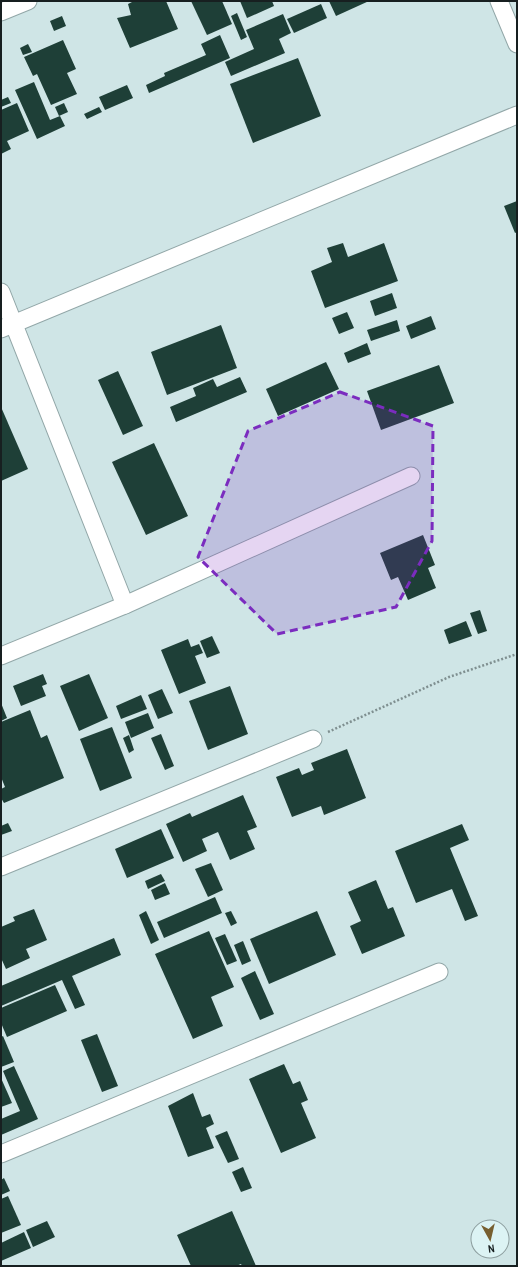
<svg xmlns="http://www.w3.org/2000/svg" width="518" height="1267" font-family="'Archivo Narrow',sans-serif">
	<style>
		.building { fill: #1e3f37 }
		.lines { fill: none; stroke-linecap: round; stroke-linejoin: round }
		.minor-casing { stroke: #92a7a8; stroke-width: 19 }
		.path { stroke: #7f8f90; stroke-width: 2.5; stroke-dasharray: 2 2; stroke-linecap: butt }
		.minor { stroke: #fff; stroke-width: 17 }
		.marked { fill: #7b2cbf; fill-opacity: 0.2; stroke: #7b2cbf; stroke-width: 3; stroke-dasharray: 8 5; stroke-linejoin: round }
	</style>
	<rect width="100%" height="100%" fill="#cfe5e6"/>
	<g class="building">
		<path d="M134 1H166L178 29 130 48 117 18 131 15 128 4Z"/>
		<path d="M191 1H222L232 24 207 35Z"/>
		<path d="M240 1H272L274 6 247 18Z"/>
		<path d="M329 1H369L336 16Z"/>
		<path d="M321 4 327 18 294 33 287 19Z"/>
		<path d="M237 13 247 37 241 40 231 16Z"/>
		<path d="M283 14 291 33 279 39 285 53 231 76 225 62 254 49 246 30Z"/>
		<path d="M62 16 66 26 54 31 50 21Z"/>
		<path d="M220 35 230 58 149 93 146 85 165 76 164 73 206 55 201 44Z"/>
		<path d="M63 40 76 69 67 73 77 94 51 105 37 74 33 76 24 57Z"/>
		<path d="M28 44 32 52 23 55 20 48Z"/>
		<path d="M298 58 321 116 253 143 230 84Z"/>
		<path d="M34 82 50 120 60 116 65 126 37 139 15 90Z"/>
		<path d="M127 85 133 98 105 110 99 97Z"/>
		<path d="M8 97 11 103 1 107V100Z"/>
		<path d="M17 103 29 131 7 141 11 149 1 154V110Z"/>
		<path d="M64 103 68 112 59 116 55 107Z"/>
		<path d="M99 107 102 112 87 119 84 114Z"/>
		<path d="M517 201V232L515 233 504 206Z"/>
		<path d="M343 243 348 257 384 243 398 281 325 308 311 271 332 262 327 248Z"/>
		<path d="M392 293 397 308 375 316 370 301Z"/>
		<path d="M347 312 354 328 339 334 332 318Z"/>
		<path d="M431 316 436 329 411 339 406 326Z"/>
		<path d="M397 320 400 331 371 341 367 330Z"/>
		<path d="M221 325 237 368 167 395 151 352Z"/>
		<path d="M367 343 371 354 348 363 344 353Z"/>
		<path d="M326 362 339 389 278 416 266 389Z"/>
		<path d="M439 365 454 403 381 430 367 391Z"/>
		<path d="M118 371 143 426 123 435 98 380Z"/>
		<path d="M240 377 247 392 176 422 170 407 196 396 193 388 213 379 217 387Z"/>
		<path d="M1 407 28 469 1 481Z"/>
		<path d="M154 443 188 516 146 535 112 462Z"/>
		<path d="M423 535 435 565 428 568 436 588 408 600 398 577 391 580 380 553Z"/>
		<path d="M480 610 487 631 478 634 470 613Z"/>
		<path d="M466 621 472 636 449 644 444 630Z"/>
		<path d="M212 636 220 653 207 658 200 641Z"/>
		<path d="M188 639 191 647 199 644 203 653 195 656 206 683 179 694 161 650Z"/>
		<path d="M43 674 47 684 42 686 46 696 21 706 13 686Z"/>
		<path d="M89 674 108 718 79 731 60 686Z"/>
		<path d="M230 686 248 734 208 750 189 701Z"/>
		<path d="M162 689 173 713 158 719 148 695Z"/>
		<path d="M141 695 147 709 121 719 116 706Z"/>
		<path d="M1 703 7 718 1 721Z"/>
		<path d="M30 710 41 738 47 735 64 778 4 803 1 798V789L5 787 1 777V722Z"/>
		<path d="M148 713 154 728 131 738 125 722Z"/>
		<path d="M112 727 132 778 100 791 80 739Z"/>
		<path d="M161 734 174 766 165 770 151 738Z"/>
		<path d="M129 735 134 750 129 753 123 738Z"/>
		<path d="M347 749 366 798 324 815 321 806 292 817 276 777 299 768 302 775 314 770 311 763Z"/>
		<path d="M243 795 257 827 247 831 255 849 230 860 218 832 202 839 207 851 183 862 166 824 190 813 192 817Z"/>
		<path d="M8 823 12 831 1 835V826Z"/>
		<path d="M462 824 469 840 450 848 478 916 465 921 452 889 416 903 395 851Z"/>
		<path d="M161 829 174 858 127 878 115 849Z"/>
		<path d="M211 863 223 890 208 897 195 869Z"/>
		<path d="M161 874 165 881 148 889 145 881Z"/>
		<path d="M376 880 388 909 393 907 405 936 362 954 350 926 361 921 348 892Z"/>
		<path d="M165 883 170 894 155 900 151 890Z"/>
		<path d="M215 897 222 913 164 938 157 922Z"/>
		<path d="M34 909 47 940 26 949 30 958 6 969 1 958V927L15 921 13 917Z"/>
		<path d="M146 911 159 940 151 944 139 915Z"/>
		<path d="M231 911 237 923 231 926 225 913Z"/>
		<path d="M317 911 336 955 269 984 250 939Z"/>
		<path d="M209 931 234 987 211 997 223 1026 193 1039 155 954Z"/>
		<path d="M225 934 237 961 227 965 215 938Z"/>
		<path d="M114 938 121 955 72 976 85 1005 75 1009 62 980 1 1006V986Z"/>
		<path d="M243 941 251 961 242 965 234 945Z"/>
		<path d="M255 971 274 1014 260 1020 241 978Z"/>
		<path d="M55 985 67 1011 7 1037 1 1023V1008Z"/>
		<path d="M97 1034 118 1086 102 1092 81 1040Z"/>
		<path d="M3 1036 14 1062 1 1067V1037Z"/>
		<path d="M284 1064 293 1084 300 1081 308 1100 301 1103 316 1138 281 1153 249 1079Z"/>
		<path d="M14 1066 38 1119 1 1135V1119L20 1111 3 1071Z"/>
		<path d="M1 1078 12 1103 1 1107Z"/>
		<path d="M193 1093 202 1117 210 1114 214 1124 206 1128 214 1148 188 1157 168 1106Z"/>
		<path d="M227 1131 239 1159 228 1163 215 1136Z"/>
		<path d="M243 1167 252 1188 241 1192 232 1172Z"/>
		<path d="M4 1178 10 1191 1 1195V1180Z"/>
		<path d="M8 1196 21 1225 1 1233V1199Z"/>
		<path d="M232 1211 256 1266H242L241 1264 236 1266H191L177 1235Z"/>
		<path d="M47 1221 55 1237 33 1247 26 1230Z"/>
		<path d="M24 1232 31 1248 1 1261V1243Z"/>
	</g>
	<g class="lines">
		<defs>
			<g id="minor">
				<path d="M499 1 517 44"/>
				<path d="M1 12 28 1"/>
				<path d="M1 292 125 605"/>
				<path d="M1 329 517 115"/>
				<path d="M1 656 125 605 411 476"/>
				<path d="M1 867 313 739"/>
				<path d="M1 1154 439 972"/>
			</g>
		</defs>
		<use href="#minor" class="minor-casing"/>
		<path class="path" d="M328 732 449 677 517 654"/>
		<use href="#minor" class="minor"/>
	</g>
	<path class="marked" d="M340 392 433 426 432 541 396 607 277 634 198 557 248 431Z"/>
	<rect width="518" height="1267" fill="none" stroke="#171f20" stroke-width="4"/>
	<g transform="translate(490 1239) rotate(172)"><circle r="19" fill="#dcf3f4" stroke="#8d9e9f"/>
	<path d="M0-3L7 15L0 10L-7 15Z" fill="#775f30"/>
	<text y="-6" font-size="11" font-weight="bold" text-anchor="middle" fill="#171f20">N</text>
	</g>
</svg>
